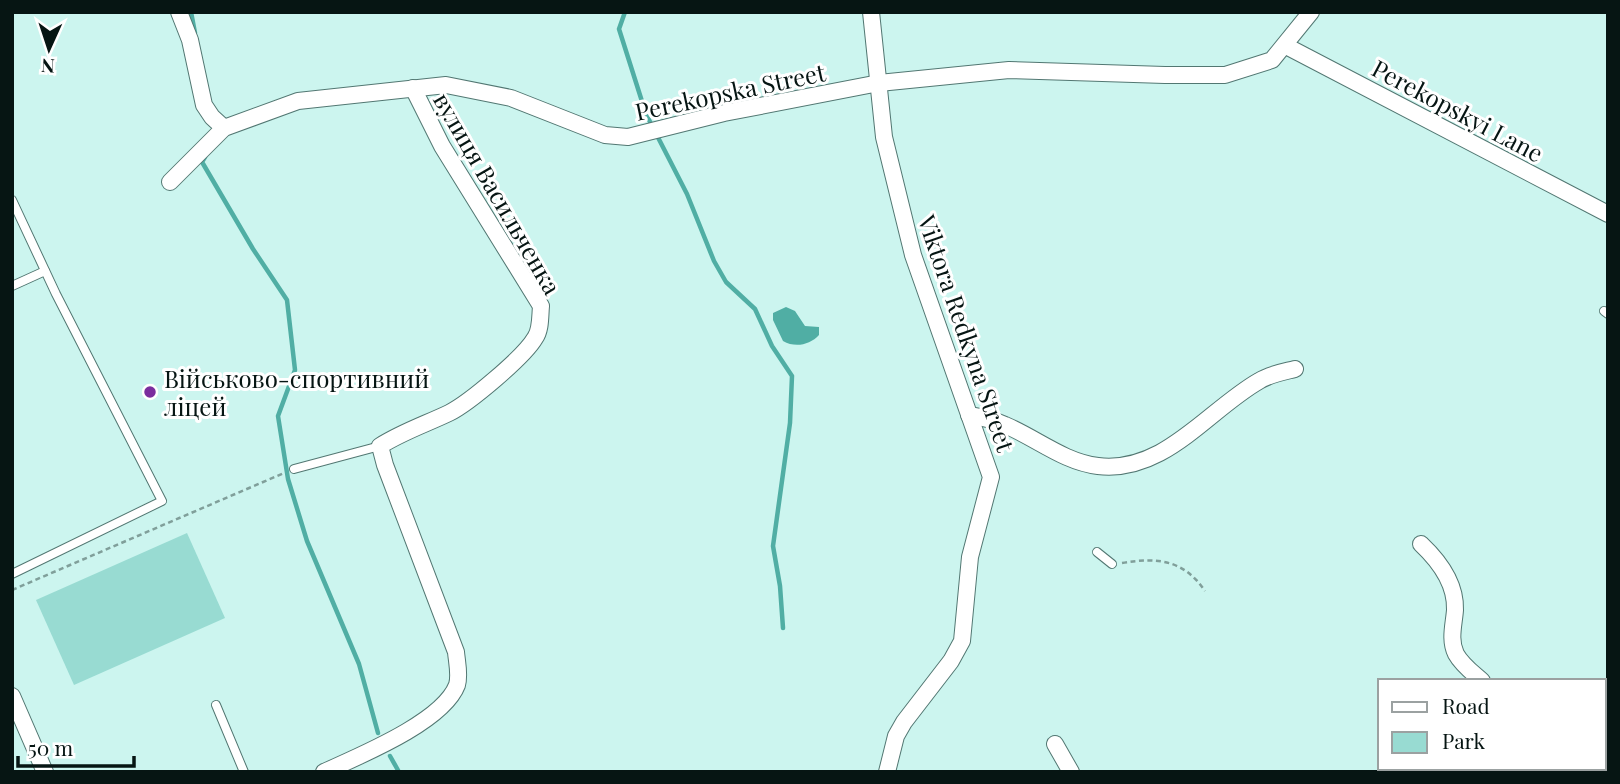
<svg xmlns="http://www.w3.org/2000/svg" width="1620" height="784" font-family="'Playfair Display',serif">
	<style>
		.green { fill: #98dbd2 }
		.water { fill: #50aea4 }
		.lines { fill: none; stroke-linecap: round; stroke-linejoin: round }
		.stream { stroke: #50aea4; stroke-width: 4.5 }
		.lane-casing { stroke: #527772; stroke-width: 10 }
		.street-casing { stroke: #527772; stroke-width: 18 }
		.path { stroke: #809f9a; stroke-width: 2.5; stroke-dasharray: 5 3.5; stroke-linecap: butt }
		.lane { stroke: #fff; stroke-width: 8 }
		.street { stroke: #fff; stroke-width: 16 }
		.poi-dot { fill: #7a2d9e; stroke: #fff; stroke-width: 2.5 }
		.labels { text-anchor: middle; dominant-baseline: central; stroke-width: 6; stroke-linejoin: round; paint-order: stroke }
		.street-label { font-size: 24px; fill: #061513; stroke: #fff }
		.poi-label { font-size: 24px; fill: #061513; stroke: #fff; text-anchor: start }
	</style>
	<rect width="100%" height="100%" fill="#ccf5ef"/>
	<path class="green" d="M187 533 225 618 74 685 36 600Z"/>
	<path class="water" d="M786 307 795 311 805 326 819 327V335C810 345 795 348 783 341L773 320V313Z"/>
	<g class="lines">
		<g class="stream">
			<path d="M191 12 195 33"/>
			<path d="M625 12 619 29 646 114 687 194 714 261 726 282 755 309 772 346 792 376 790 423 773 546 780 586 783 628"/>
			<path d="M205 157 202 162 253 249 287 300 295 370 278 416 288 479 307 541 359 664 378 733"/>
			<path d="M390 756 399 772"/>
		</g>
		<defs>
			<g id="lane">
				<path d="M12 200 56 294 162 501 12 574"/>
				<path d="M12 286 45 271"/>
				<path d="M1604 311 1608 314"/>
				<path d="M294 469 380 446"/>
				<path d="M1097 552 1112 564"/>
				<path d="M216 705 244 772"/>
			</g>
			<g id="street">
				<path d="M179 12 190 40 204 105 212 117 224 128"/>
				<path d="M871 12 884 137 913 255 991 477 970 557 962 641 951 661 904 722 896 736 887 772"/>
				<path d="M1286 46 1608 214"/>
				<path d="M170 182 224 128 298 101 446 85 511 98 605 135 628 137 724 113 879 83 1009 70 1165 75H1225L1272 60 1311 12"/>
				<path d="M969 415C981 417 994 420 1005 425 1036 438 1064 462 1098 466 1164 474 1208 410 1259 381 1270 374 1283 372 1295 369"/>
				<path d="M1421 544C1439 561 1456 584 1455 610 1454 624 1449 640 1456 654 1462 665 1473 673 1482 681"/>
				<path d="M12 696 45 772"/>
				<path d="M1604 723H1608"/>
				<path d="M1055 744 1071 772"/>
				<path d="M324 772C359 756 443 722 457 685 460 675 457 663 456 652L385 465 380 446C402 432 426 424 449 413 469 403 524 357 535 338 541 330 540 316 541 306L442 146 413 88"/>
				<path d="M1464 772 1465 768"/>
			</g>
		</defs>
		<use href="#lane" class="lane-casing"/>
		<use href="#street" class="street-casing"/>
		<g class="path">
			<path d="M1122 563C1158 557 1184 560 1205 591"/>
			<path d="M12 590 284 473"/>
		</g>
		<use href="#lane" class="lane"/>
		<use href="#street" class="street"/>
	</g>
	<circle class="poi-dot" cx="150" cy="392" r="7"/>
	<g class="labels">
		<g class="street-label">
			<text transform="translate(730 91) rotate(-12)">Perekopska Street</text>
			<text transform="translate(1458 110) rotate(28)">Perekopskyi Lane</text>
			<text transform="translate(498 193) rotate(60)">вулиця Васильченка</text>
			<text transform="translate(967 333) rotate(71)">Viktora Redkyna Street</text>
		</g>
		<g class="poi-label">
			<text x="164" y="378">Військово-спортивний<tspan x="164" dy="28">ліцей</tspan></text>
		</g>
	</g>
	<rect width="1620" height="784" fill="none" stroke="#061513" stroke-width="28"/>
	<rect x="1378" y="679" width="228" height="91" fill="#ffffff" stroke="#9ba1a1" stroke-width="2"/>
	<rect x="1392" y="702" width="35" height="10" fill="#ffffff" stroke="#9ba1a1" stroke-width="2"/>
	<text x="1442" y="714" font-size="21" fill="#061513">Road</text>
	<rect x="1392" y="732" width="35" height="21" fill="#98dbd2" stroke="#9ba1a1" stroke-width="2"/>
	<text x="1442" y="749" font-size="21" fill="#061513">Park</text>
	<g transform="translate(49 49) rotate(183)" stroke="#ffffff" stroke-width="5" paint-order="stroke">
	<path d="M0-5L12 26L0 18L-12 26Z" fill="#061513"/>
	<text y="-10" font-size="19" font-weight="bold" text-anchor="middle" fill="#061513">N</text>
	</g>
	<path d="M18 756v10h116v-10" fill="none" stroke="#061513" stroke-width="3.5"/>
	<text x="28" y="756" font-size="21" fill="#061513" stroke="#ffffff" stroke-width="5" paint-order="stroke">50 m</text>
</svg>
